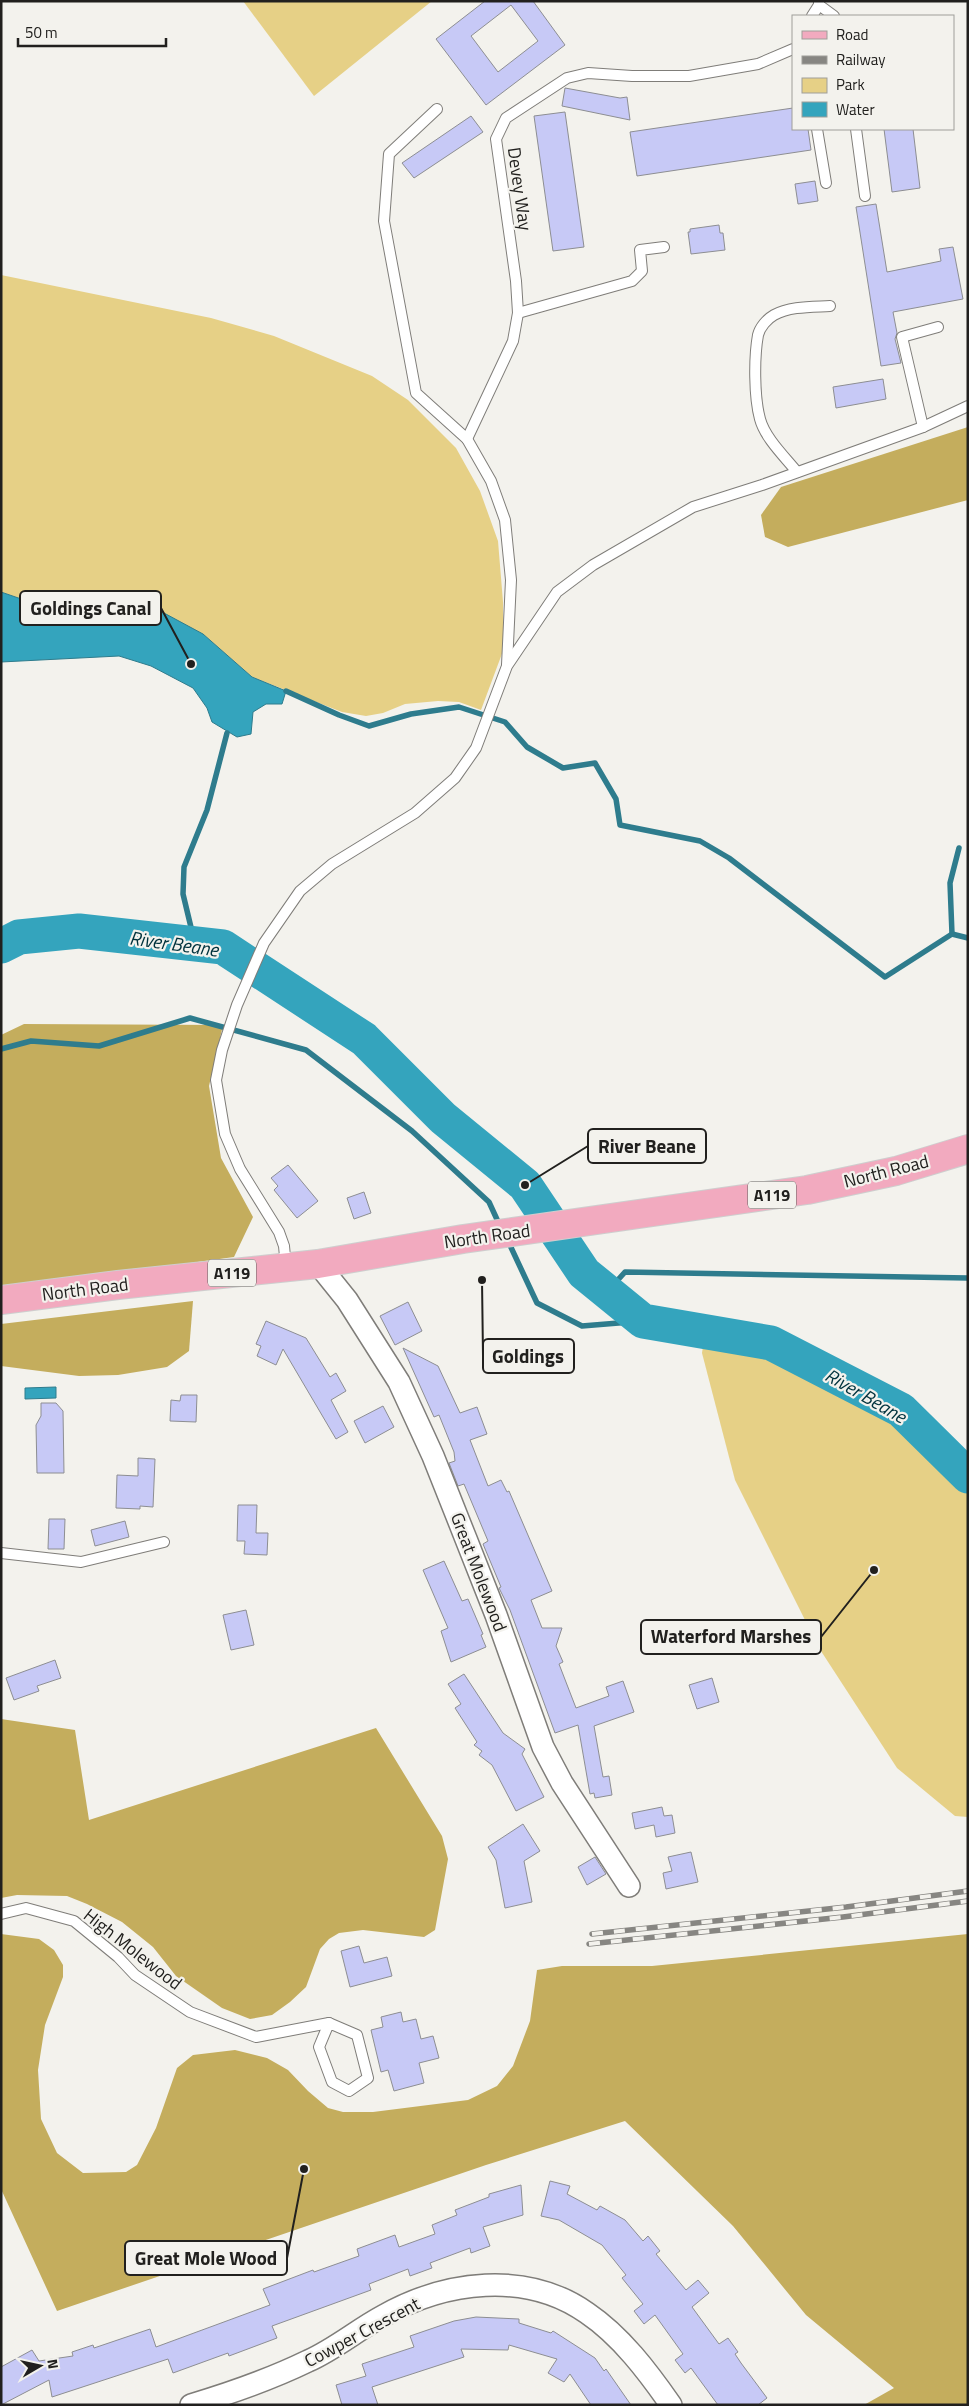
<svg xmlns="http://www.w3.org/2000/svg" width="969" height="2406" font-family="'Titillium Web',sans-serif">
	<style>
		.green { fill: #e6d086 }
		.forest { fill: #c4ad5d }
		.water { fill: #34a4bd; stroke: #2e7c8d }
		.lines { fill: none; stroke-linecap: round; stroke-linejoin: round }
		.stream { stroke: #2e7c8d; stroke-width: 5.5 }
		.river { stroke: #34a4bd; stroke-width: 35 }
		.building { fill: #c7c9f6; stroke: #8d8e92; fill-rule: evenodd }
		.service-casing { stroke: #7f7d79; stroke-width: 12 }
		.minor-casing { stroke: #7f7d79; stroke-width: 24 }
		.primary-casing { stroke: #cecece; stroke-width: 30 }
		.service { stroke: #fff; stroke-width: 10 }
		.minor { stroke: #fff; stroke-width: 21 }
		.primary { stroke: #f2aabf; stroke-width: 28 }
		.rail-casing { stroke: #878682; stroke-width: 5.5 }
		.rail { stroke: #f3f2ed; stroke-width: 4; stroke-dasharray: 11; stroke-linecap: butt }
		.labels { text-anchor: middle; dominant-baseline: central; stroke-width: 4.5; stroke-linejoin: round; paint-order: stroke }
		.shield { fill: #f3f2ed; stroke: #605f5c; stroke-width: 1 }
		.shield-label { font-size: 16px; font-weight: bold; fill: #21201e }
		.street-label { font-size: 18px; fill: #21201e; stroke: #f3f2ed }
		.water-label { font-size: 19px; font-style: italic; fill: #00323d; stroke: #f3f2ed }
		.leader { fill: none; stroke: #21201e; stroke-width: 2 }
		.callout-dot { fill: #21201e; stroke: #f3f2ed; stroke-width: 2 }
		.callout { fill: #f3f2ed; stroke: #21201e; stroke-width: 2 }
		.callout-label { font-size: 19px; text-anchor: middle; font-weight: bold; fill: #21201e }
	</style>
	<rect width="100%" height="100%" fill="#f3f2ed"/>
	<g class="green">
		<path d="M243 1H432L314 96Z"/>
		<path d="M1 275 211 318 274 336 372 376 408 400 456 448 480 491 498 541 503 602V651L481 710 459 702 438 701 405 704 383 713 366 716 342 712 252 677 203 634 125 602H30L1 592Z"/>
		<path d="M706 1326 853 1382 921 1433 968 1487V1817L955 1816 897 1768 819 1648 735 1480 702 1353Z"/>
	</g>
	<g class="forest">
		<path d="M968 427V500L788 547 765 537 761 515 781 487Z"/>
		<path d="M24 1024 223 1025 209 1086 221 1158 253 1217 234 1257 1 1289V1035Z"/>
		<path d="M193 1301 189 1351 167 1367 118 1375 79 1376 1 1366V1324Z"/>
		<path d="M1 1719 75 1730 89 1820 376 1728 442 1836 448 1859 435 1930 424 1937 363 1930 339 1933 329 1939 320 1949 306 1987 290 2002 272 2015 250 2019 222 2008 176 1976 153 1947 122 1922 87 1904 67 1896 17 1895 1 1898Z"/>
		<path d="M1 1934 39 1939 54 1950 63 1965V1977L45 2025 38 2070 41 2119 57 2153 83 2173 126 2172 137 2165 156 2128 177 2068 193 2055 235 2050 267 2058 288 2070 308 2091 328 2108 343 2112H373L468 2100 497 2086 513 2066 530 2021 537 1970 562 1966H652L968 1934V2405H864L894 2388 806 2315 733 2226 625 2121 486 2165 57 2311 1 2189Z"/>
	</g>
	<g class="water">
		<path d="M1 592 30 602H125L164 613 203 634 252 677 286 691 282 704H266L253 712 251 734 237 737 212 722 207 708 193 688 151 666 119 656 1 662Z"/>
		<path d="M56 1387V1398L25 1399V1388Z"/>
	</g>
	<g class="lines">
		<g class="stream">
			<path d="M286 691 339 715 369 726 411 714 459 707 505 722 527 747 563 768 595 763 616 799 620 825 700 841 729 858 885 977 952 934 968 938"/>
			<path d="M952 934 950 883 959 848"/>
			<path d="M195 944 183 894 184 867 207 810 227 733"/>
			<path d="M1 1049 31 1041 99 1046 190 1018 306 1050 412 1131 489 1202 500 1226"/>
			<path d="M508 1241 537 1303 582 1326 643 1321"/>
			<path d="M607 1292 625 1272 968 1278"/>
		</g>
		<path class="river" d="M1 946 19 937 79 931 223 947 364 1039 443 1118 525 1185 584 1273 643 1321 771 1343 901 1410 968 1476"/>
	</g>
	<g class="building">
		<path d="M485 1H533L565 45 486 105 436 39ZM511 5 538 41 498 72 471 36Z"/>
		<path d="M565 88 620 98 627 97 630 120 562 106Z"/>
		<path d="M793 108V129H808L811 150 637 176 630 132Z"/>
		<path d="M565 112 584 247 553 251 534 116Z"/>
		<path d="M471 116 483 132 414 178 402 163Z"/>
		<path d="M884 129H913L920 188 892 192Z"/>
		<path d="M815 181 818 201 798 204 795 184Z"/>
		<path d="M876 204 887 272 941 261 939 249 953 247 963 299 893 312 897 333 895 339 901 363 881 366 856 207Z"/>
		<path d="M719 225 720 233H723L725 250 691 254 688 232H690V229Z"/>
		<path d="M883 379 886 399 836 408 833 387Z"/>
		<path d="M288 1165 318 1201 297 1218 274 1190 278 1186 271 1178Z"/>
		<path d="M364 1192 371 1213 354 1219 347 1198Z"/>
		<path d="M408 1302 422 1331 395 1345 380 1316Z"/>
		<path d="M266 1321 306 1338 330 1377 336 1373 346 1391 331 1400 348 1432 336 1439 283 1349 276 1365 257 1356 261 1346 256 1344Z"/>
		<path d="M403 1348 438 1366 460 1413 477 1407 487 1434 470 1440 488 1486 501 1480 507 1492 509 1491 552 1591 531 1600 542 1628H562L556 1646 563 1662 559 1664 576 1708 609 1696 606 1687 623 1681 634 1712 594 1726 603 1777 609 1776 612 1795 595 1798 594 1793 590 1794 578 1725 555 1733 510 1610 499 1588 501 1587 483 1544 488 1541 464 1484 458 1486 449 1463 455 1461 454 1452 439 1415 434 1417Z"/>
		<path d="M181 1395H197L196 1422 170 1421 171 1400 180 1401Z"/>
		<path d="M41 1403H56L63 1411 64 1473H37L36 1425 41 1416Z"/>
		<path d="M383 1406 394 1427 365 1443 354 1421Z"/>
		<path d="M138 1458 155 1459 153 1507 140 1506V1509L116 1508 117 1475 138 1476Z"/>
		<path d="M238 1505H257L256 1533H268L267 1555 244 1554 245 1541H237Z"/>
		<path d="M49 1519H65L64 1549H48Z"/>
		<path d="M125 1521 129 1537 95 1546 91 1530Z"/>
		<path d="M444 1561 462 1601 468 1599 483 1634 481 1635 486 1647 451 1662 441 1631 448 1628 423 1570Z"/>
		<path d="M246 1610 254 1645 231 1650 223 1615Z"/>
		<path d="M55 1660 61 1678 37 1686 39 1691 14 1700 6 1678Z"/>
		<path d="M464 1674 503 1733 525 1749 522 1754 544 1797 516 1811 492 1765 479 1755 482 1751 474 1745 477 1742 455 1708 461 1704 448 1684Z"/>
		<path d="M712 1678 719 1702 697 1709 689 1685Z"/>
		<path d="M662 1807 664 1816 672 1815 675 1833 656 1837 654 1825 635 1829 632 1813Z"/>
		<path d="M523 1824 540 1851 524 1861 532 1902 505 1908 496 1860 488 1847Z"/>
		<path d="M691 1852 698 1882 666 1889 663 1873 672 1871 668 1857Z"/>
		<path d="M595 1857 606 1874 587 1885 578 1867Z"/>
		<path d="M359 1946 364 1963 387 1957 392 1976 350 1987 341 1951Z"/>
		<path d="M401 2012 403 2022 416 2019 421 2039 433 2036 439 2058 419 2063 424 2083 394 2091 388 2070 381 2072 371 2030 383 2027 381 2017Z"/>
		<path d="M550 2181 570 2186 567 2194 597 2210 600 2206 625 2220 643 2241 648 2236 660 2251 656 2254 686 2290 698 2280 709 2293 692 2307 719 2344 728 2338 738 2352 735 2354 741 2363 767 2398 758 2405H718L691 2368 685 2373 675 2360 683 2354 655 2315 644 2324 634 2311 643 2304 622 2278 626 2275 602 2245 559 2220 541 2216Z"/>
		<path d="M521 2185 523 2215 483 2227 490 2246 471 2253 470 2248 430 2263 432 2268 410 2276 408 2269 369 2284 371 2290 272 2326 277 2338 229 2356 228 2353 173 2373 168 2359 52 2397 49 2380 1 2405V2367L32 2350 39 2361 73 2356 72 2352 93 2345 94 2348 150 2329 156 2347 270 2305 263 2289 313 2270 314 2272 359 2256 357 2249 395 2235 399 2247 435 2234 432 2225 457 2215 455 2210 489 2197V2194Z"/>
		<path d="M476 2317 519 2319V2323L551 2333 553 2331 595 2358 604 2371 606 2369 631 2405H591L570 2374 564 2382 548 2373 557 2359 509 2345 508 2350 461 2349 464 2357 372 2387 378 2405H342L336 2385 366 2376 362 2364 414 2347 410 2336 454 2321Z"/>
	</g>
	<g class="lines">
		<defs>
			<g id="service">
				<path d="M819 5 834 16"/>
				<path d="M812 16 819 5V1"/>
				<path d="M437 109 389 154 384 221 416 393 467 439 491 481 505 520 511 580 507 665"/>
				<path d="M817 129 826 183"/>
				<path d="M856 129 865 196"/>
				<path d="M518 313 632 281 642 271 640 250 664 247"/>
				<path d="M923 427 902 337 938 327"/>
				<path d="M467 439 513 341 518 313 516 281 496 139 506 118 567 78 588 73 632 76H689L758 64 793 49"/>
				<path d="M797 472C785 457 765 438 760 419 754 397 754 357 758 335 760 327 767 319 774 315 790 306 813 307 830 306"/>
				<path d="M286 1267 284 1246 279 1232 240 1169 225 1134 216 1080 222 1050 237 1005 264 943 300 891 332 864 415 813 455 778 476 748 507 666 557 592 593 565 693 507 762 485 923 427 968 406"/>
				<path d="M1 1553 81 1562 164 1542"/>
				<path d="M1 1914 26 1908 74 1921 118 1957 135 1975 190 2012 256 2037 329 2023"/>
				<path d="M329 2023 357 2035 368 2078 349 2091 332 2082 319 2047Z"/>
			</g>
			<g id="minor">
				<path d="M318 1264 347 1300 399 1382 433 1456 466 1539 496 1615 543 1747 562 1783 629 1886"/>
				<path d="M191 2405C231 2393 271 2379 308 2361 335 2349 357 2330 383 2316 445 2281 526 2270 587 2313 621 2336 648 2372 671 2405"/>
			</g>
			<path id="primary" d="M1 1300 118 1285 318 1264 463 1239 807 1190 896 1171 968 1149"/>
		</defs>
		<use href="#service" class="service-casing"/>
		<use href="#minor" class="minor-casing"/>
		<use href="#primary" class="primary-casing"/>
		<use href="#service" class="service"/>
		<use href="#minor" class="minor"/>
		<use href="#primary" class="primary"/>
		<defs>
			<g id="rail">
				<path d="M592 1934 846 1907 968 1891"/>
				<path d="M589 1944 843 1917 968 1901"/>
			</g>
		</defs>
		<use href="#rail" class="rail-casing"/>
		<use href="#rail" class="rail"/>
	</g>
	<g class="labels">
		<g class="shield">
			<rect x="748" y="1181.5" width="48" height="27" rx="4"/>
			<rect x="208" y="1259.5" width="48" height="27" rx="4"/>
		</g>
		<g class="shield-label">
			<text x="772" y="1195">A119</text>
			<text x="232" y="1273">A119</text>
		</g>
		<g class="street-label">
			<text transform="translate(520 189) rotate(82)">Devey Way</text>
			<text transform="translate(886 1171) rotate(-14)">North Road</text>
			<text transform="translate(487 1236) rotate(-8)">North Road</text>
			<text transform="translate(85 1289) rotate(-7)">North Road</text>
			<text transform="translate(479 1572) rotate(69)">Great Molewood</text>
			<text transform="translate(133 1949) rotate(38)">High Molewood</text>
			<text transform="translate(362 2332) rotate(-28)">Cowper Crescent</text>
		</g>
		<g class="water-label">
			<text transform="translate(174 943) rotate(8)">River Beane</text>
			<text transform="translate(866 1395) rotate(30)">River Beane</text>
		</g>
	</g>
	<path class="leader" d="M191 664L161 608M525 1185L588 1146M482 1280L483 1356M874 1570L821 1637M304 2169L287 2258"/>
	<g class="callout-dot">
		<circle cx="191" cy="664" r="5"/>
		<circle cx="525" cy="1185" r="5"/>
		<circle cx="482" cy="1280" r="5"/>
		<circle cx="874" cy="1570" r="5"/>
		<circle cx="304" cy="2169" r="5"/>
	</g>
	<g class="callout">
		<rect x="20" y="591" width="141" height="34" rx="5"/>
		<rect x="588" y="1129" width="118" height="34" rx="5"/>
		<rect x="483" y="1339" width="91" height="34" rx="5"/>
		<rect x="641" y="1620" width="180" height="34" rx="5"/>
		<rect x="125" y="2241" width="162" height="34" rx="5"/>
	</g>
	<g class="callout-label">
		<text x="91" y="615">Goldings Canal</text>
		<text x="647" y="1153">River Beane</text>
		<text x="528" y="1363">Goldings</text>
		<text x="731" y="1643">Waterford Marshes</text>
		<text x="206" y="2265">Great Mole Wood</text>
	</g>
	<rect width="969" height="2406" fill="none" stroke="#21201e" stroke-width="5"/>
	<rect x="792" y="15" width="162" height="115" fill="#f3f2ed" stroke="#9f9e9a"/>
	<rect x="802" y="31" width="25" height="8" fill="#f2aabf" stroke="#9f9e9a"/>
	<text x="836" y="40" font-size="15" fill="#21201e">Road</text>
	<rect x="802" y="56" width="25" height="8" fill="#878682" stroke="#9f9e9a"/>
	<text x="836" y="65" font-size="15" fill="#21201e">Railway</text>
	<rect x="802" y="78" width="25" height="15" fill="#e6d086" stroke="#9f9e9a"/>
	<text x="836" y="90" font-size="15" fill="#21201e">Park</text>
	<rect x="802" y="102" width="25" height="15" fill="#34a4bd" stroke="#9f9e9a"/>
	<text x="836" y="115" font-size="15" fill="#21201e">Water</text>
	<g transform="translate(40 2366) rotate(81)" stroke="#f3f2ed" stroke-width="4" paint-order="stroke">
	<path d="M0-4L9 19L0 12L-9 19Z" fill="#21201e"/>
	<text y="-8" font-size="14" font-weight="bold" text-anchor="middle" fill="#21201e">N</text>
	</g>
	<path d="M18 38v8h148v-8" fill="none" stroke="#21201e" stroke-width="2.5"/>
	<text x="25" y="38" font-size="15" fill="#21201e" stroke="#f3f2ed" stroke-width="4" paint-order="stroke">50 m</text>
</svg>
